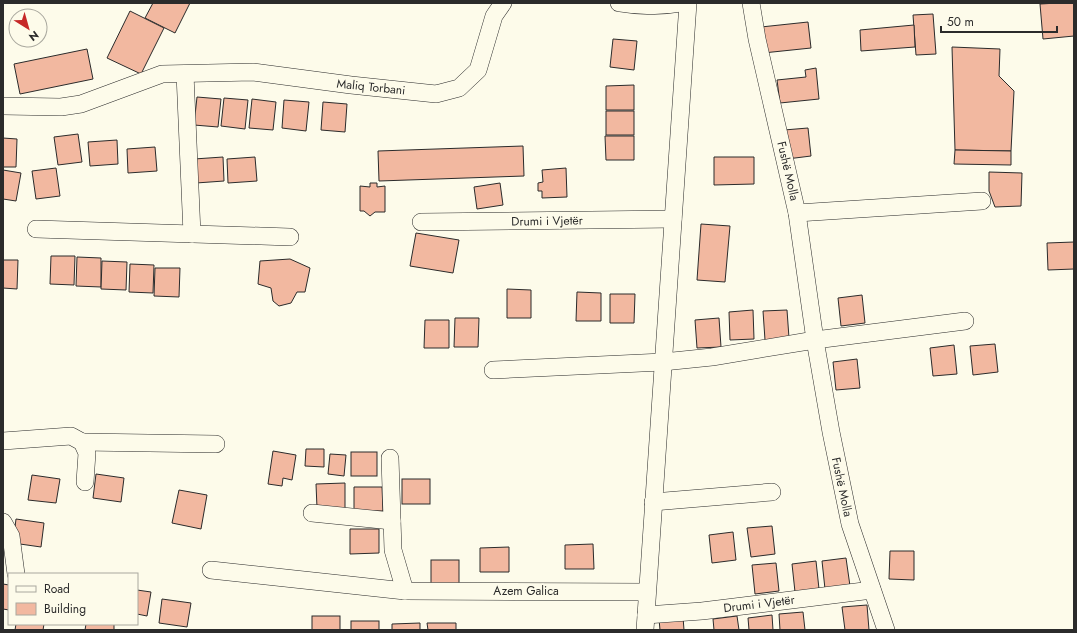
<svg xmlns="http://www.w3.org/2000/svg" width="1077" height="633" font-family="Jost,sans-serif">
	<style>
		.building { fill: #f2b8a0; stroke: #2b2b2b }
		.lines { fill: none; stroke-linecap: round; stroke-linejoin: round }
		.minor-casing { stroke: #2b2b2b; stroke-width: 18 }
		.minor { stroke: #fdfbea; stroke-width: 17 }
		.labels { text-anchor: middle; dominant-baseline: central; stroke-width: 3; stroke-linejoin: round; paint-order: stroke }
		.street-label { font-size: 12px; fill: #2b2b2b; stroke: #fdfbea }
	</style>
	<rect width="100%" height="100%" fill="#fdfbea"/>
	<g class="building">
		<path d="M153 3H190L175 33 145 18Z"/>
		<path d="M1058 3H1074V36L1043 39 1040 4Z"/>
		<path d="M130 11 164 28 141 74 107 58Z"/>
		<path d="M933 14 936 54 916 55 913 15Z"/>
		<path d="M808 22 811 48 763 53 761 27Z"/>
		<path d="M914 25 915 47 861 51 860 30Z"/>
		<path d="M613 39 637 41 634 70 610 67Z"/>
		<path d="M952 47 1000 49 999 76 1014 91 1011 151 955 150Z"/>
		<path d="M87 49 93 79 20 94 14 64Z"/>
		<path d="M816 68 819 99 780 103 777 80 806 77 805 70Z"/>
		<path d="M634 85V110H606V86Z"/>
		<path d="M197 97 221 99 218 127 194 125Z"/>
		<path d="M224 98 248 100 245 129 221 126Z"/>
		<path d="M252 99 276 102 273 130 249 128Z"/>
		<path d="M284 100 309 102 306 131 282 128Z"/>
		<path d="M323 102 347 104 345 132 321 130Z"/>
		<rect x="606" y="111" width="28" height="24"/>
		<path d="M808 128 811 156 787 159 784 130Z"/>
		<path d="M78 134 82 162 58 165 54 137Z"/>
		<path d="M605 136H634V160H606Z"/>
		<path d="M3 138 17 139 16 167H3Z"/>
		<path d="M117 140 118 164 90 166 88 142Z"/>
		<path d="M523 146 524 176 379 181 378 151Z"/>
		<path d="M155 147 157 171 128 173 127 149Z"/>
		<path d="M955 150 1011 151V165L954 164Z"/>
		<path d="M223 157 224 181 196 183 194 159Z"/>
		<path d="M255 157 257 181 228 183 227 159Z"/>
		<path d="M714 157H754V184L714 185Z"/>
		<path d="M56 168 60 196 36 199 32 171Z"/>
		<path d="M566 168 567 197 542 198V191H538V183L543 182 542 170Z"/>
		<path d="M3 170 21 173 16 201 3 199Z"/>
		<path d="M989 172 1022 173 1021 206 995 207 989 191Z"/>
		<path d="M370 183H377V187L385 186V212H375L370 216 364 211H360V186L370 187Z"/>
		<path d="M500 183 503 205 477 209 474 187Z"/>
		<path d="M701 224 730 226 725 282 697 280Z"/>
		<path d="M416 233 459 240 453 273 410 266Z"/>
		<path d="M1074 242V269L1048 270 1047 243Z"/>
		<path d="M51 256H75L74 285 50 284Z"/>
		<path d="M77 257 101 258V287L76 286Z"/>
		<path d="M290 259 310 268 305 292H297L291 303 279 306 273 301 271 288 258 284 260 261Z"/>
		<path d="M3 260H18L17 289 3 288Z"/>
		<path d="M102 261 127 262 126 290 101 289Z"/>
		<path d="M130 264 154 265 153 293 129 292Z"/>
		<path d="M155 268H180L179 297 154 296Z"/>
		<path d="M507 289 531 290V318H507Z"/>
		<path d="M577 292 601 293V321H576Z"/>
		<path d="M610 294H635L634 323H610Z"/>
		<path d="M862 295 865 323 841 326 838 298Z"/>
		<path d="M753 310 754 339 730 340 729 312Z"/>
		<path d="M787 310 789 338 765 340 763 311Z"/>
		<path d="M455 318H479L478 347H454Z"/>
		<path d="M719 318 721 347 697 348 695 320Z"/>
		<path d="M425 320H449V348H424Z"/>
		<path d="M995 344 998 372 973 375 970 346Z"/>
		<path d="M954 345 957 374 933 376 930 348Z"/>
		<path d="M857 359 860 388 836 390 833 362Z"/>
		<path d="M306 449H324V467L305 466Z"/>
		<path d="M273 451 296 455 292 480 283 478 282 486 268 484Z"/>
		<rect x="351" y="452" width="26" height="24"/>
		<path d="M330 454 346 455 344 476 328 474Z"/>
		<path d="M96 474 124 478 121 502 93 498Z"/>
		<path d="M32 475 60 479 56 503 28 500Z"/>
		<rect x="402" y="479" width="28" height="25"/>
		<path d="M345 483V508H317L316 484Z"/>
		<path d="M354 487H382L383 511H354Z"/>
		<path d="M179 490 207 495 201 529 172 523Z"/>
		<path d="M16 519 44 523 41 547 13 543Z"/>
		<path d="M772 526 775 554 751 557 747 528Z"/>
		<path d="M350 529H379V553L350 554Z"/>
		<path d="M733 532 736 560 712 563 709 535Z"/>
		<path d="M593 544 594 569H565V545Z"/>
		<path d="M509 547V572H480V548Z"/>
		<path d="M890 551H914V580L889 579Z"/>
		<path d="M846 558 850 586 825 589 822 561Z"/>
		<rect x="431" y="560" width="28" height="24"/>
		<path d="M816 561 819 589 795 592 792 564Z"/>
		<path d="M776 563 779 591 755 594 752 565Z"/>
		<path d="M3 584 9 585V610L3 609Z"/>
		<path d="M137 590 151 592 147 616 137 614Z"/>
		<path d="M162 599 191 603 187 627 159 623Z"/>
		<path d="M867 605 869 630H845L842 607Z"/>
		<path d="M803 612 805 630H780L779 614Z"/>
		<path d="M772 615 773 630H749L748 618Z"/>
		<rect x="312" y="616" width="28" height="14"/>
		<path d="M737 616 739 630H714L713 619Z"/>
		<path d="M683 617 684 630H660L659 619Z"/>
		<rect x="351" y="621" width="28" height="9"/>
		<path d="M420 623V630H392V624Z"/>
		<path d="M427 623H456V630H428Z"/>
		<path d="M16 624H44L43 630H15Z"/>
		<path d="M86 624H114V630H85Z"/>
	</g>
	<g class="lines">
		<defs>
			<g id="minor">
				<path d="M619 3C642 7 660 7 682 3"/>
				<path d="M185 74 192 234"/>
				<path d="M3 106 61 107 81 104 162 74 253 72 351 85 436 94 459 88 478 70 494 16 503 3"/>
				<path d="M797 213 982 201"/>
				<path d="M421 222 673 219"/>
				<path d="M36 229 290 237"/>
				<path d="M493 370 663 362 712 357 815 340 797 213 757 39 751 3"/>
				<path d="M3 441 71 436 82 442 87 453 85 482"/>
				<path d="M82 442 216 444"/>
				<path d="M390 458 393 550 405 591 647 592"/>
				<path d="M653 502 772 492"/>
				<path d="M312 513 392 521"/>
				<path d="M3 522 11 536 16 574"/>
				<path d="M211 570 405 591"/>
				<path d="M646 615 702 611 872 590"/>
				<path d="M645 630 688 3"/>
				<path d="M886 630 850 524 831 432 815 340 965 321"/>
			</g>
		</defs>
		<use href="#minor" class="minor-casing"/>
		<use href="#minor" class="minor"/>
	</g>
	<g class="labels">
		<g class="street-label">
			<text transform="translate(371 87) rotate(6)">Maliq Torbani</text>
			<text transform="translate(788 171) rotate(77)">Fushë Molla</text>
			<text transform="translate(547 221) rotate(-1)">Drumi i Vjetër</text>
			<text transform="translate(842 487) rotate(78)">Fushë Molla</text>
			<text x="526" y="591">Azem Galica</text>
			<text transform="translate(759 604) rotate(-7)">Drumi i Vjetër</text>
		</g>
	</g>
	<rect width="1077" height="633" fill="none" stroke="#2b2b2b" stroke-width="8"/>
	<rect x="8" y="573" width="130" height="52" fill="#fdfbea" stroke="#a9a89e"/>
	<rect x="16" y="586" width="20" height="6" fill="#fdfbea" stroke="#a9a89e"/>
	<text x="44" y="593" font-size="12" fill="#2b2b2b">Road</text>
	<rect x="16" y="603" width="20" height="12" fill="#f2b8a0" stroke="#a9a89e"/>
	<text x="44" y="613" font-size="12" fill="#2b2b2b">Building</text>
	<g transform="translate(28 28) rotate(143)"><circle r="19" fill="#fdfbea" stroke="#a9a89e"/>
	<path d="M0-3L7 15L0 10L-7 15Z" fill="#c62828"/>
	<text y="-6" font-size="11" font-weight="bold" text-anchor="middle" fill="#2b2b2b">N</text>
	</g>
	<path d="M941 26v6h116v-6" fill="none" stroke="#2b2b2b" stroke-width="2"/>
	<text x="947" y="26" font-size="12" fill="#2b2b2b" stroke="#fdfbea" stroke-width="3" paint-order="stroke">50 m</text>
</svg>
